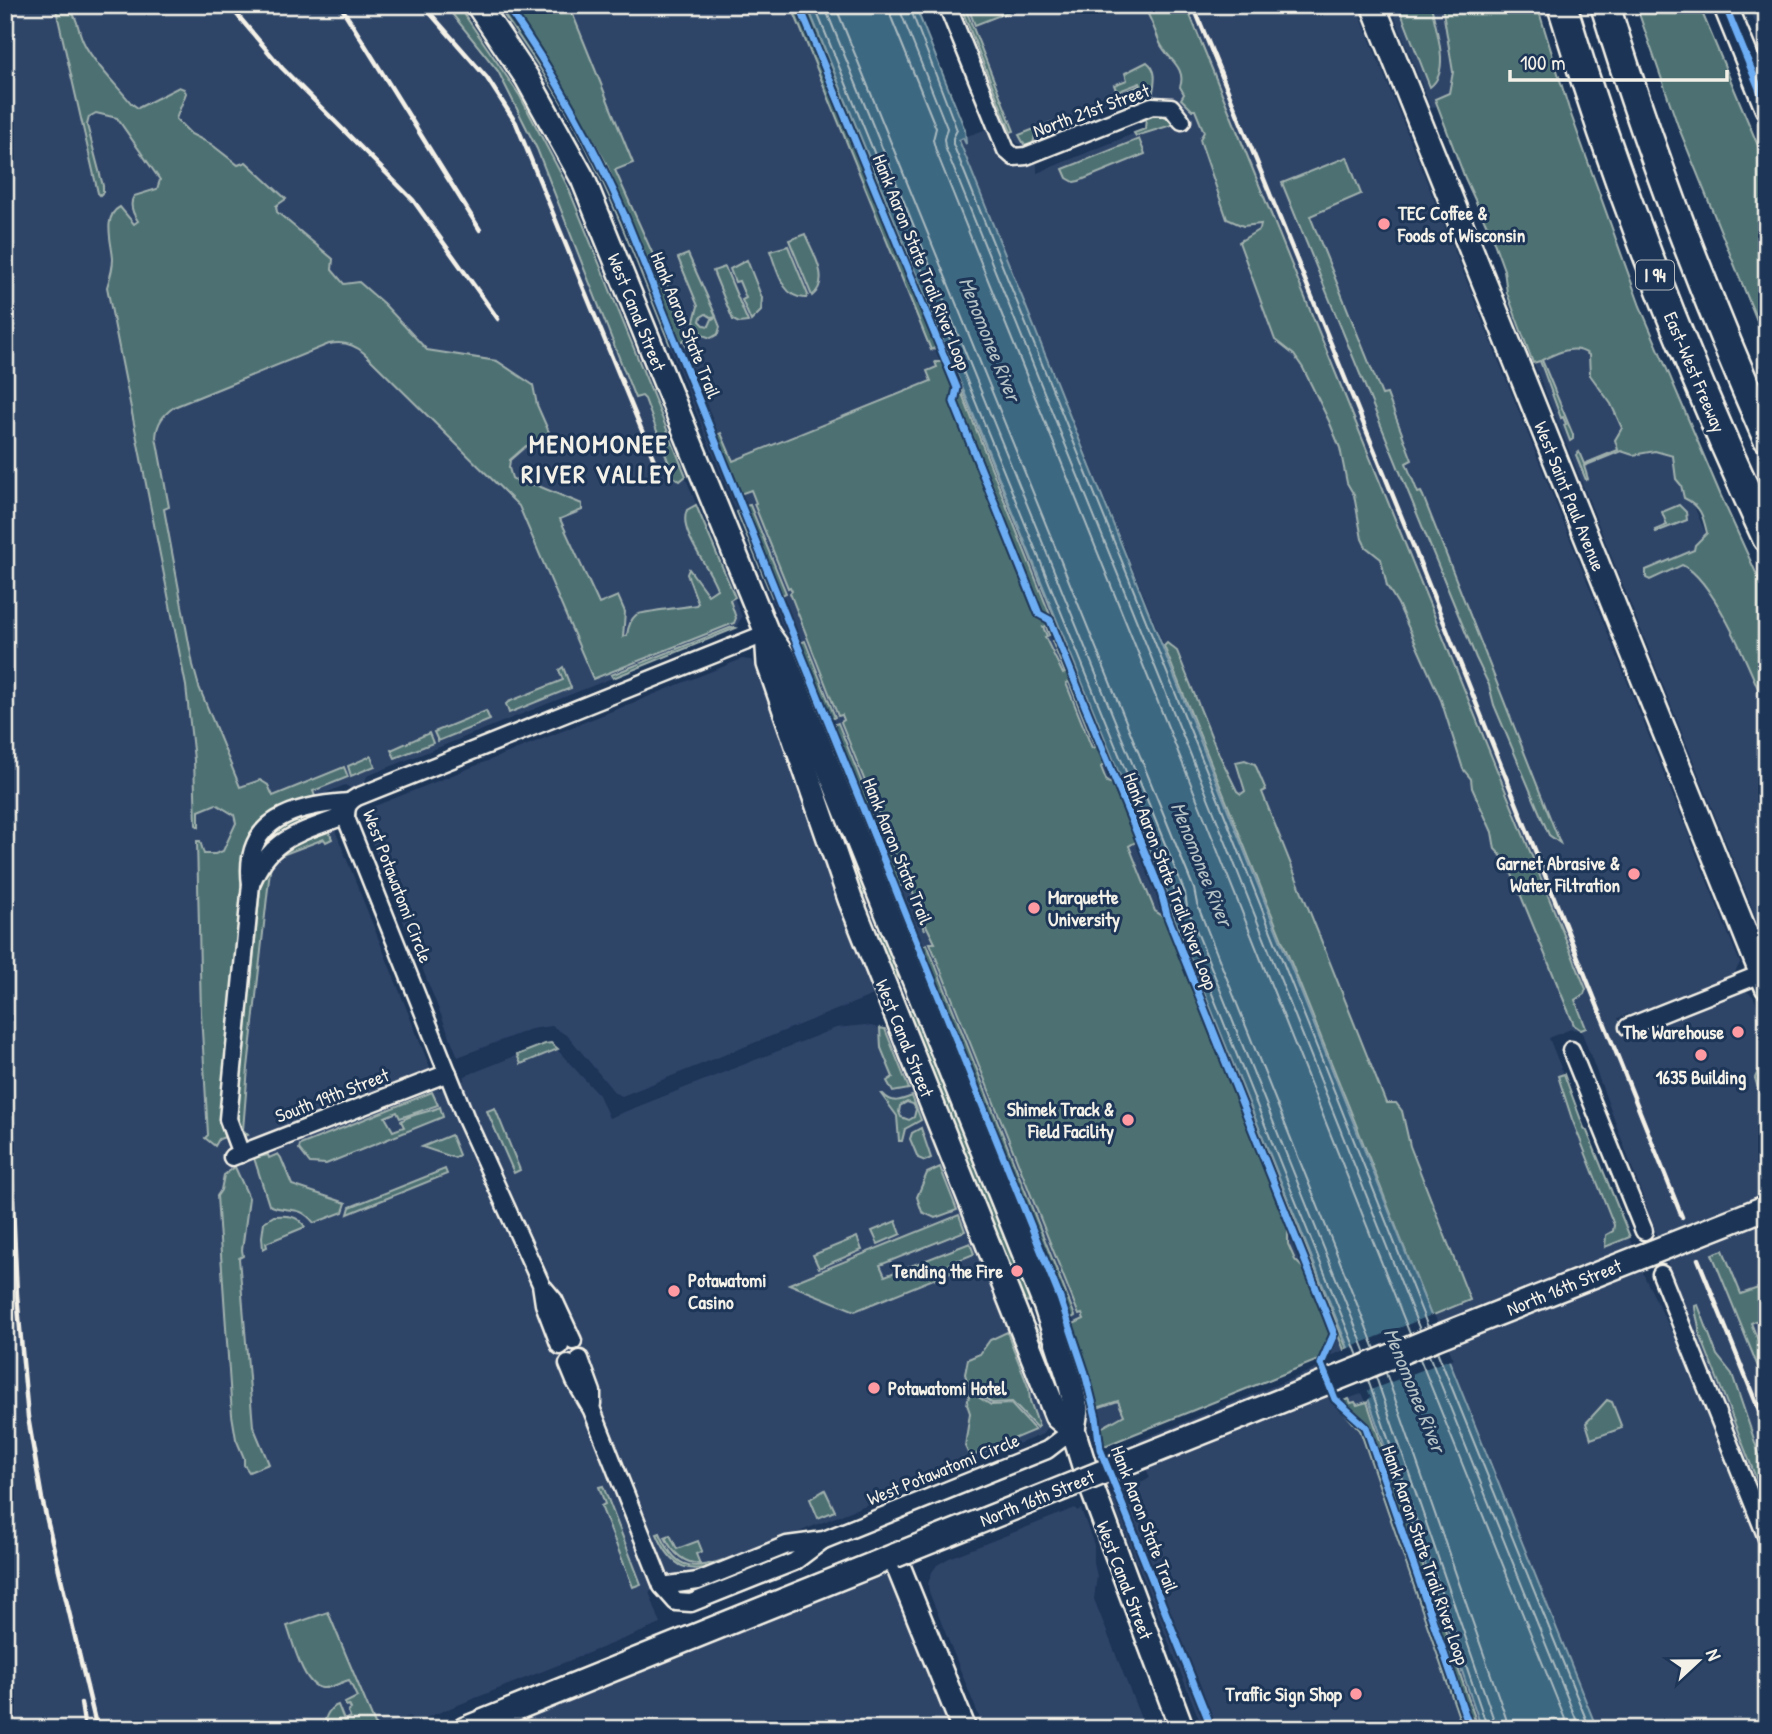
<svg xmlns="http://www.w3.org/2000/svg" width="1772" height="1734" font-family="'Patrick Hand',sans-serif">
	<style>
		.built { fill: #2f4468 }
		.green { fill: #4e7173; stroke: #a1b1ae; stroke-width: 2; fill-rule: evenodd }
		.water { fill: #3c6882; stroke: #869fab; stroke-width: 2 }
		.pier { fill: #1d3557 }
		.lines { fill: none; stroke-linecap: round; stroke-linejoin: round }
		.shore { stroke: #aababf; stroke-width: 2 }
		.street-casing { stroke: #f4f1e8; stroke-width: 21 }
		.secondary-casing { stroke: #f4f1e8; stroke-width: 28 }
		.highway-casing { stroke: #f4f1e8; stroke-width: 33 }
		.street { stroke: #1d3557; stroke-width: 16 }
		.secondary { stroke: #1d3557; stroke-width: 23 }
		.highway { stroke: #1d3557; stroke-width: 28 }
		.rail { stroke: #f4f1e8; stroke-width: 4.5 }
		.secondary-bridge-casing { stroke: #f4f1e8; stroke-width: 28; stroke-linecap: butt }
		.secondary-bridge { stroke: #1d3557; stroke-width: 23 }
		.cycleway-casing { stroke: #1d3557; stroke-width: 11 }
		.cycleway { stroke: #6dadf4; stroke-width: 7 }
		.poi-dot { fill: #ff9aa2; stroke: #1d3557; stroke-width: 2.5 }
		.labels { text-anchor: middle; dominant-baseline: central; stroke-width: 6; stroke-linejoin: round; paint-order: stroke }
		.shield { fill: #1d3557; stroke: #b4b9bc; stroke-width: 2 }
		.shield-label { font-size: 18px; font-weight: bold; fill: #f4f1e8 }
		.street-label { font-size: 19px; fill: #f4f1e8; stroke: #1d3557 }
		.poi-label { font-size: 19px; font-weight: bold; fill: #f4f1e8; stroke: #1d3557; text-anchor: end }
		.water-label { font-size: 21px; font-style: italic; fill: #b4c1c4; stroke: #1d3557 }
		.district-label { font-size: 26px; font-weight: bold; letter-spacing: 2px; fill: #f4f1e8; stroke: #1d3557 }
	</style>
	<rect width="100%" height="100%" fill="#1d3557"/>
	<filter id="ink" filterUnits="userSpaceOnUse"><feTurbulence type="fractalNoise" baseFrequency=".0143" numOctaves="2"/><feDisplacementMap in="SourceGraphic" scale="14" xChannelSelector="R" yChannelSelector="G"/><feConvolveMatrix kernelMatrix="1 2 1 2 8 2 1 2 1" color-interpolation-filters="sRGB"/></filter>
	<g filter="url(#ink)">
		<g class="built">
			<path d="M5 5H458L520 96 568 187 742 617 736 627 730 631 367 776 364 784 352 789 345 785 321 795 439 1090 464 1080 465 1076 542 1045 551 1043 599 1095 609 1118 836 1028 865 1025 885 1029 894 1033 1048 1418V1427L1043 1434 649 1592 661 1624 413 1723 410 1716 384 1726V1729H5Z"/>
			<path d="M497 5H807L1096 714 1347 1349 1102 1447 1101 1443 1096 1445 1069 1345 913 950 612 204 585 146 551 85Z"/>
			<path d="M960 5H1356L1740 963 1734 974 1631 1015 1628 1014 1618 1018 1628 1039 1746 991 1753 996 1767 1029V1513L1670 1270 1581 1030 1571 1029 1549 1038 1646 1280 1679 1346 1767 1566V1729H1597L1228 804 959 139 963 138 965 141 964 137 987 129 1001 161 1016 167 1037 162V173L1145 129 1147 117 1164 116 1175 124 1190 119 1186 109 1173 98 1156 96 1141 101V89L1036 131 1033 144 1024 147 1017 143 1013 137Z"/>
			<path d="M1390 5H1446L1461 96 1431 108Z"/>
			<path d="M1748 5H1767V52Z"/>
			<path d="M1580 336 1602 393 1637 443H1668L1767 682V945L1531 356Z"/>
			<path d="M742 659 751 660 760 669 877 992 871 996 622 1096 615 1093 569 1037 552 1026 531 1029 458 1057 364 824 365 811 370 808Z"/>
			<path d="M1320 1367 1333 1399 1337 1403 1366 1392 1482 1729H1203L1111 1497 1120 1493 1119 1490 1150 1478 1135 1442Z"/>
			<path d="M1075 1508 1077 1511 1081 1509 1094 1545V1563L1097 1576 1094 1599 1145 1729H984L929 1592 928 1584 932 1572 937 1565 949 1558Z"/>
			<path d="M888 1570 953 1729H497Z"/>
		</g>
		<g class="green">
			<path d="M55 5H67C81 22 76 29 85 45 96 66 116 84 131 103L138 108 179 87 184 89 186 93 176 119 191 134 211 144 238 165 246 162 286 199 276 206 277 212 333 259 332 270 344 284 359 282 384 304 427 350 497 361 533 385 537 405 556 448 526 446 510 460 509 468 512 478 521 484 536 485 582 504V510L560 519 599 604 618 596 625 612 623 637 627 635C628 628 630 620 636 615 639 612 687 607 696 605L698 603 687 574 689 569 708 595 717 589C711 568 677 532 687 510L696 505 735 597 730 600 736 618 734 623 593 679 519 506 364 353C354 344 343 341 329 344L174 407C163 415 157 423 156 437L169 507 164 509 193 665 199 687 240 787 260 780 268 785 273 796 344 767 348 777 313 791 316 799 276 815 245 858 220 1119 225 1137 219 1139 215 1146 205 1138 208 1135 201 1013 197 841H200L204 854H215L223 851 236 823 234 815 216 804 199 811V827L196 825 194 760 186 686 107 287C110 278 113 269 113 259 112 243 102 216 120 207L134 224 138 221C133 214 129 204 134 196L157 189 160 180 117 118 96 113 89 117 87 125 103 186V192L100 195 98 193Z"/>
			<path d="M445 5H458L520 96 568 187 686 476 680 481 674 477 645 399 642 396 635 398 537 149 498 71Z"/>
			<path d="M497 5H503C536 52 566 100 592 151 623 213 647 280 674 344L670 345C643 279 618 211 586 147 561 97 529 51 497 5Z"/>
			<path d="M510 5H569L633 163 615 170 690 337 688 345 686 346 684 340 680 342 606 163 558 77Z"/>
			<path d="M791 5H796L934 338 937 347 931 350Z"/>
			<path d="M802 5H807L817 29 1170 899 1171 910 1347 1349 1344 1350 1170 912 1169 900 963 391 930 320Z"/>
			<path d="M960 5H964L1014 131 1011 132Z"/>
			<path d="M967 5H1026L975 25Z"/>
			<path d="M1144 5H1186L1586 989 1584 994 1575 1000 1586 1028 1581 1030 1574 1025 1507 862 1495 849 1492 832 1472 788 1471 779 1463 769 1441 700 1398 604 1387 586 1381 559 1366 547 1362 539 1354 495 1347 483 1340 448 1329 421 1303 368 1294 355 1275 340 1239 242 1260 229 1261 224 1243 226 1227 219 1201 143 1200 139 1204 132 1195 110H1192L1181 99 1184 94 1180 87C1187 67 1167 59 1160 43 1155 30 1150 18 1144 5Z"/>
			<path d="M1398 5H1431C1435 27 1452 71 1430 87Z"/>
			<path d="M1442 5H1537L1569 109 1640 306 1721 496 1767 597V710C1753 677 1715 579 1682 565L1650 580 1646 578V570L1694 550 1695 545 1707 533C1703 516 1701 506 1684 498L1681 485 1676 479 1673 456 1655 451 1633 455 1621 451 1584 466 1588 479 1586 480 1576 455 1579 452 1584 464 1618 450 1615 440 1622 428 1611 404 1590 375 1589 355C1575 343 1557 353 1542 360L1573 435V439L1570 441 1564 425 1566 424 1563 417 1561 418 1540 361 1533 363 1507 293 1504 270 1492 237 1465 178 1435 99 1449 93 1453 72Z"/>
			<path d="M1636 5H1699L1767 167V345L1678 126Z"/>
			<path d="M1147 62C1159 71 1154 84 1152 97L1141 101V89L1119 98 1118 95 1141 85 1140 83 1117 92 1114 85 1127 80 1125 73Z"/>
			<path d="M1154 115 1164 116 1175 124 1136 136 1134 133 1145 129 1146 117Z"/>
			<path d="M1052 122 1053 124 1036 131 1033 144 1025 146 1019 135Z"/>
			<path d="M1139 139 1145 154 1079 181 1074 182 1067 178 1063 169Z"/>
			<path d="M1347 157 1361 194 1310 216 1382 395 1387 394 1412 460 1406 463 1418 493 1421 492 1423 496 1560 843 1549 835 1494 705 1489 685 1476 658 1282 183Z"/>
			<path d="M805 234C812 252 832 280 812 296L789 240Z"/>
			<path d="M788 246 808 295 806 298C782 299 777 269 770 251Z"/>
			<path d="M688 254 716 316 711 317 706 314 701 317 700 321 704 325 709 326 712 319 716 317 720 327 718 334 711 338 702 335 694 321 698 306 678 258Z"/>
			<path d="M747 260 762 298 761 311 751 321 742 300 746 298 739 281 735 282 730 269Z"/>
			<path d="M725 267 748 322 739 323 733 320 713 271Z"/>
			<path d="M935 362H944L954 384V394L950 399 1039 619 1042 618 1049 623 1053 633 1049 635 1046 626 1043 627 1047 636 1045 637 1063 674 1065 673 1052 641 1055 639 1105 763 1101 767 1107 782 1113 784 1137 841 1129 846 1155 911 1164 917 1256 1142 1288 1230V1244L1295 1260 1305 1270 1330 1331 1327 1345 1318 1360 1102 1447 1101 1428 1124 1415 1118 1401 1097 1408 1073 1324 1084 1319 1082 1314 1079 1315 930 943H935L919 911 925 930 912 897 914 896 909 882 906 883 841 722 844 720 842 715 838 716 790 593 792 591 790 587 788 588 754 504 756 503 751 490 740 494 717 435 721 433 733 461 931 381 927 371 937 367ZM1069 682 1095 747 1092 748 1066 683Z"/>
			<path d="M962 394 1050 615 1049 616 1040 612 956 403 959 395Z"/>
			<path d="M750 505 786 593 782 595 745 506Z"/>
			<path d="M1679 505 1686 512 1687 520 1656 532 1655 530 1667 525 1662 512Z"/>
			<path d="M740 509 775 596 772 597 737 512Z"/>
			<path d="M732 627 736 628 613 678 611 675Z"/>
			<path d="M805 641 835 717 831 719 800 643Z"/>
			<path d="M1167 643 1177 651 1216 748 1237 791 1241 794 1245 791 1236 762 1245 760 1255 764 1266 790 1262 792 1386 1103H1396L1402 1111 1410 1146 1470 1300 1431 1316 1355 1122 1164 646Z"/>
			<path d="M795 645 893 889H888L791 647Z"/>
			<path d="M563 667 571 688 509 713 506 704 508 702 563 680 559 670Z"/>
			<path d="M486 711 490 720 438 741 434 732Z"/>
			<path d="M838 723 903 885 898 887 833 725Z"/>
			<path d="M429 733 433 743 395 758 391 750Z"/>
			<path d="M811 744 866 887 864 895 859 896 807 746Z"/>
			<path d="M371 756 375 766 351 776 348 766Z"/>
			<path d="M318 809 321 818 263 852 256 849 272 828Z"/>
			<path d="M327 827 332 839 326 842 324 839 274 858 270 870 248 1068 243 1130 248 1135 243 1137 237 1117 261 881 271 857Z"/>
			<path d="M882 931 898 962 897 978 893 980 878 943 877 933Z"/>
			<path d="M927 944 1075 1316 1070 1319 922 946Z"/>
			<path d="M917 948 1058 1298 1066 1321 1062 1322 913 950Z"/>
			<path d="M911 1010 916 1014 1034 1298 1031 1302 1022 1301 906 1012Z"/>
			<path d="M880 1028 885 1029 909 1089 893 1092 887 1081 893 1077 881 1048Z"/>
			<path d="M551 1043 558 1049 521 1064 517 1055 545 1044Z"/>
			<path d="M1767 1067V1093L1760 1095 1755 1078 1758 1071Z"/>
			<path d="M1564 1074 1584 1128 1587 1131 1630 1237 1605 1247 1606 1235 1613 1231 1614 1225 1572 1119 1558 1076Z"/>
			<path d="M432 1092 438 1105 400 1118 397 1112 385 1117 393 1131 404 1127 401 1121C413 1113 427 1113 440 1107L443 1117 326 1164 310 1163 299 1149 300 1145Z"/>
			<path d="M881 1094H883C892 1104 900 1101 912 1096L921 1120 905 1129 902 1141H899L897 1116ZM907 1102 913 1104 916 1109 914 1117 909 1120 901 1117 899 1112 900 1106Z"/>
			<path d="M495 1108 520 1170 514 1173 487 1111Z"/>
			<path d="M921 1128 931 1158 925 1161 918 1158 910 1139 912 1133Z"/>
			<path d="M451 1135 459 1155 455 1158 422 1147Z"/>
			<path d="M278 1154 281 1158 292 1185 346 1203 343 1212 314 1223C298 1203 288 1214 269 1205L254 1158 268 1155 269 1158Z"/>
			<path d="M235 1167 249 1198 242 1250 243 1256 239 1258 253 1426 269 1464 249 1472 244 1465V1458L236 1439 232 1415 217 1196 221 1190 224 1175Z"/>
			<path d="M940 1167 957 1210 935 1218 922 1212 917 1197 927 1173Z"/>
			<path d="M445 1169 447 1174 348 1214 350 1207Z"/>
			<path d="M959 1215 965 1231 880 1265 885 1276 970 1243 974 1254 949 1264 951 1272 855 1311 789 1284Z"/>
			<path d="M274 1216C286 1215 298 1215 305 1227L266 1243 267 1247 263 1249 262 1237 264 1222Z"/>
			<path d="M896 1221 901 1234 878 1244 872 1231Z"/>
			<path d="M857 1237 862 1250 819 1268 813 1255Z"/>
			<path d="M1723 1250 1741 1294 1767 1285V1316L1751 1323 1767 1362V1389L1712 1254Z"/>
			<path d="M1698 1305 1717 1355 1732 1374 1751 1430 1761 1461 1760 1479 1767 1496V1506L1699 1332C1700 1325 1695 1315 1695 1306Z"/>
			<path d="M1035 1326 1060 1380 1067 1403 1063 1405 1032 1327Z"/>
			<path d="M1067 1326 1089 1401 1085 1403 1064 1328Z"/>
			<path d="M1007 1332 1029 1389 1030 1401 1039 1426 1037 1428 1012 1402 992 1403 969 1388 965 1374 968 1359 980 1354 990 1340Z"/>
			<path d="M1320 1367 1333 1399 1364 1430 1467 1729H1463L1360 1430 1332 1400Z"/>
			<path d="M970 1392 991 1405 1011 1404 1035 1430 970 1457 965 1446 970 1413 967 1404Z"/>
			<path d="M1349 1399 1351 1403 1355 1402 1357 1405 1367 1402 1475 1718 1470 1717 1370 1425 1343 1401Z"/>
			<path d="M1607 1400 1612 1402 1622 1428 1591 1439 1586 1423Z"/>
			<path d="M603 1486 641 1584 633 1587 601 1506 605 1504 599 1487Z"/>
			<path d="M825 1490 835 1511 818 1518 810 1499Z"/>
			<path d="M660 1533C674 1567 689 1572 723 1560L724 1562C689 1576 672 1569 657 1534Z"/>
			<path d="M670 1535 677 1549 698 1541 702 1551 696 1554 700 1564C682 1563 672 1552 665 1537Z"/>
			<path d="M328 1612 377 1729H324C324 1719 328 1708 338 1705L344 1720 350 1717 348 1711 351 1709 349 1705 346 1706 345 1703 357 1697 349 1680C341 1682 330 1689 322 1688 303 1686 293 1642 287 1626Z"/>
		</g>
		<path class="water" d="M807 5H915L965 130 966 144 963 138 959 140 1597 1729H1482L1366 1392 1171 910 1170 899Z"/>
		<path class="pier" d="M1434 1314 1453 1358 1368 1391 1371 1397 1366 1402 1344 1350Z"/>
		<g class="lines">
			<g class="shore">
				<path d="M814 5 1177 897 1178 909 1358 1356"/>
				<path d="M824 5 1185 893 1187 907 1366 1353"/>
				<path d="M835 5 1194 889 1197 904 1375 1349"/>
				<path d="M890 5 891 17 936 128 933 140 936 151 1203 814 1410 1334"/>
				<path d="M900 5 901 13 947 128 944 139 945 147 1213 810 1420 1330"/>
				<path d="M909 5 957 130 953 138V144L1221 806 1428 1327"/>
				<path d="M1437 1351 1590 1729"/>
				<path d="M1429 1355 1580 1729"/>
				<path d="M1420 1359 1569 1729"/>
				<path d="M1386 1373 1506 1718 1507 1729"/>
				<path d="M1376 1377 1497 1729"/>
				<path d="M1368 1380 1488 1729"/>
			</g>
			<defs>
				<g id="street">
					<path d="M947 5 1006 150 1014 157 1026 156 1152 106 1171 107 1182 121"/>
					<path d="M346 815C302 833 271 835 251 884 242 819 296 805 349 802"/>
					<path d="M1628 1027 1761 974"/>
					<path d="M1571 1050 1644 1231"/>
					<path d="M241 1154 228 1119 251 884"/>
					<path d="M232 1157 448 1073"/>
					<path d="M1661 1274 1767 1538"/>
					<path d="M544 1288 554 1300 573 1341"/>
					<path d="M560 1346 544 1304 541 1284 466 1119 346 818C346 807 348 802 357 797L767 633"/>
					<path d="M580 1359 592 1392V1404"/>
					<path d="M568 1364 575 1381 592 1410 662 1586 676 1602 691 1603 794 1562 822 1541"/>
					<path d="M662 1586 698 1581 787 1545 824 1540 1047 1450 1073 1430"/>
				</g>
				<g id="secondary">
					<path d="M478 5 527 78 583 179 767 633 784 657 1046 1307 1070 1381 1076 1409 1073 1430 1086 1472 1182 1729"/>
					<path d="M1373 5 1767 987"/>
					<path d="M1725 5 1767 108"/>
					<path d="M767 633 769 664 850 899 1057 1417 1073 1430"/>
					<path d="M1365 1367 1433 1339"/>
					<path d="M465 1729 894 1556 964 1729"/>
				</g>
				<g id="highway">
					<path d="M1562 5C1617 188 1687 365 1767 538"/>
					<path d="M1605 5C1650 153 1705 296 1767 437"/>
				</g>
			</defs>
			<use href="#street" class="street-casing"/>
			<use href="#secondary" class="secondary-casing"/>
			<use href="#highway" class="highway-casing"/>
			<use href="#street" class="street"/>
			<use href="#secondary" class="secondary"/>
			<use href="#highway" class="highway"/>
			<g class="rail">
				<path d="M229 5 282 68 413 200 498 319"/>
				<path d="M340 5 480 230"/>
				<path d="M423 5 487 78 516 123 656 465"/>
				<path d="M1193 5 1404 523 1682 1217"/>
				<path d="M5 1024 17 1295 28 1417 42 1499 97 1729"/>
				<path d="M1698 1259 1767 1430"/>
				<path d="M81 1703 85 1729"/>
			</g>
			<defs>
				<g id="secondary-bridge">
					<path d="M1433 1339 1767 1207"/>
					<path d="M894 1556 1365 1367"/>
				</g>
			</defs>
			<use href="#secondary-bridge" class="secondary-bridge-casing"/>
			<use href="#secondary-bridge" class="secondary-bridge"/>
			<defs>
				<g id="cycleway">
					<path d="M506 5C554 73 593 143 626 219L1060 1298 1085 1373 1096 1417 1100 1449 1212 1729"/>
					<path d="M799 5 957 388 954 402 1039 614 1050 620 1161 892 1167 915 1327 1316 1334 1334 1321 1364 1335 1399 1366 1427 1470 1729"/>
					<path d="M1725 5 1767 108"/>
				</g>
			</defs>
			<use href="#cycleway" class="cycleway-casing"/>
			<use href="#cycleway" class="cycleway"/>
		</g>
	</g>
	<g class="poi-dot">
		<circle cx="1384" cy="224" r="7"/>
		<circle cx="1634" cy="874" r="7"/>
		<circle cx="1034" cy="908" r="7"/>
		<circle cx="1738" cy="1032" r="7"/>
		<circle cx="1701" cy="1055" r="7"/>
		<circle cx="1128" cy="1120" r="7"/>
		<circle cx="1017" cy="1271" r="7"/>
		<circle cx="674" cy="1291" r="7"/>
		<circle cx="874" cy="1388" r="7"/>
		<circle cx="1356" cy="1694" r="7"/>
	</g>
	<g class="labels">
		<rect class="shield" x="1636" y="260.5" width="38" height="29" rx="5"/>
		<g class="shield-label">
			<text x="1655" y="275">I 94</text>
		</g>
		<g class="street-label">
			<text transform="translate(1091 110) rotate(-20)">North 21st Street</text>
			<text transform="translate(922 262) rotate(68)">Hank Aaron State Trail River Loop</text>
			<text transform="translate(637 312) rotate(68)">West Canal Street</text>
			<text transform="translate(686 325) rotate(68)">Hank Aaron State Trail</text>
			<text transform="translate(1695 372) rotate(67)">East-West Freeway</text>
			<text transform="translate(1570 496) rotate(68)">West Saint Paul Avenue</text>
			<text transform="translate(898 851) rotate(68)">Hank Aaron State Trail</text>
			<text transform="translate(1171 881) rotate(69)">Hank Aaron State Trail River Loop</text>
			<text transform="translate(398 886) rotate(69)">West Potawatomi Circle</text>
			<text transform="translate(905 1038) rotate(68)">West Canal Street</text>
			<text transform="translate(332 1095) rotate(-21)">South 19th Street</text>
			<text transform="translate(1564 1287) rotate(-22)">North 16th Street</text>
			<text transform="translate(943 1469) rotate(-22)">West Potawatomi Circle</text>
			<text transform="translate(1037 1498) rotate(-22)">North 16th Street</text>
			<text transform="translate(1145 1519) rotate(69)">Hank Aaron State Trail</text>
			<text transform="translate(1426 1555) rotate(71)">Hank Aaron State Trail River Loop</text>
			<text transform="translate(1125 1580) rotate(69)">West Canal Street</text>
		</g>
		<g class="poi-label">
			<text x="1398" y="213" text-anchor="start">TEC Coffee &amp;<tspan x="1398" dy="22">Foods of Wisconsin</tspan></text>
			<text x="1620" y="863">Garnet Abrasive &amp;<tspan x="1620" dy="22">Water Filtration</tspan></text>
			<text x="1048" y="897" text-anchor="start">Marquette<tspan x="1048" dy="22">University</tspan></text>
			<text x="1724" y="1032">The Warehouse</text>
			<text x="1701" y="1077" text-anchor="middle">1635 Building</text>
			<text x="1114" y="1109">Shimek Track &amp;<tspan x="1114" dy="22">Field Facility</tspan></text>
			<text x="1003" y="1271">Tending the Fire</text>
			<text x="688" y="1280" text-anchor="start">Potawatomi<tspan x="688" dy="22">Casino</tspan></text>
			<text x="888" y="1388" text-anchor="start">Potawatomi Hotel</text>
			<text x="1342" y="1694">Traffic Sign Shop</text>
		</g>
		<g class="water-label">
			<text transform="translate(990 339) rotate(68)">Menomonee River</text>
			<text transform="translate(1202 864) rotate(68)">Menomonee River</text>
			<text transform="translate(1415 1390) rotate(68)">Menomonee River</text>
		</g>
		<g class="district-label">
			<text x="599" y="443">MENOMONEE<tspan x="599" dy="30">RIVER VALLEY</tspan></text>
		</g>
	</g>
	<rect width="1772" height="1734" fill="none" stroke="#1d3557" stroke-width="28"/>
	<rect x="14" y="14" width="1744" height="1706" fill="none" stroke="#f4f1e8" stroke-width="2.5" filter="url(#ink)"/>
	<g transform="translate(1698 1661) rotate(68)" stroke="#1d3557" stroke-width="5" paint-order="stroke">
	<path d="M0-5L12 26L0 18L-12 26Z" fill="#f4f1e8"/>
	<text y="-10" font-size="19" font-weight="bold" text-anchor="middle" fill="#f4f1e8">N</text>
	</g>
	<path d="M1510 70v10h217v-10" fill="none" stroke="#f4f1e8" stroke-width="3.5"/>
	<text x="1520" y="70" font-size="21" fill="#f4f1e8" stroke="#1d3557" stroke-width="5" paint-order="stroke">100 m</text>
</svg>
